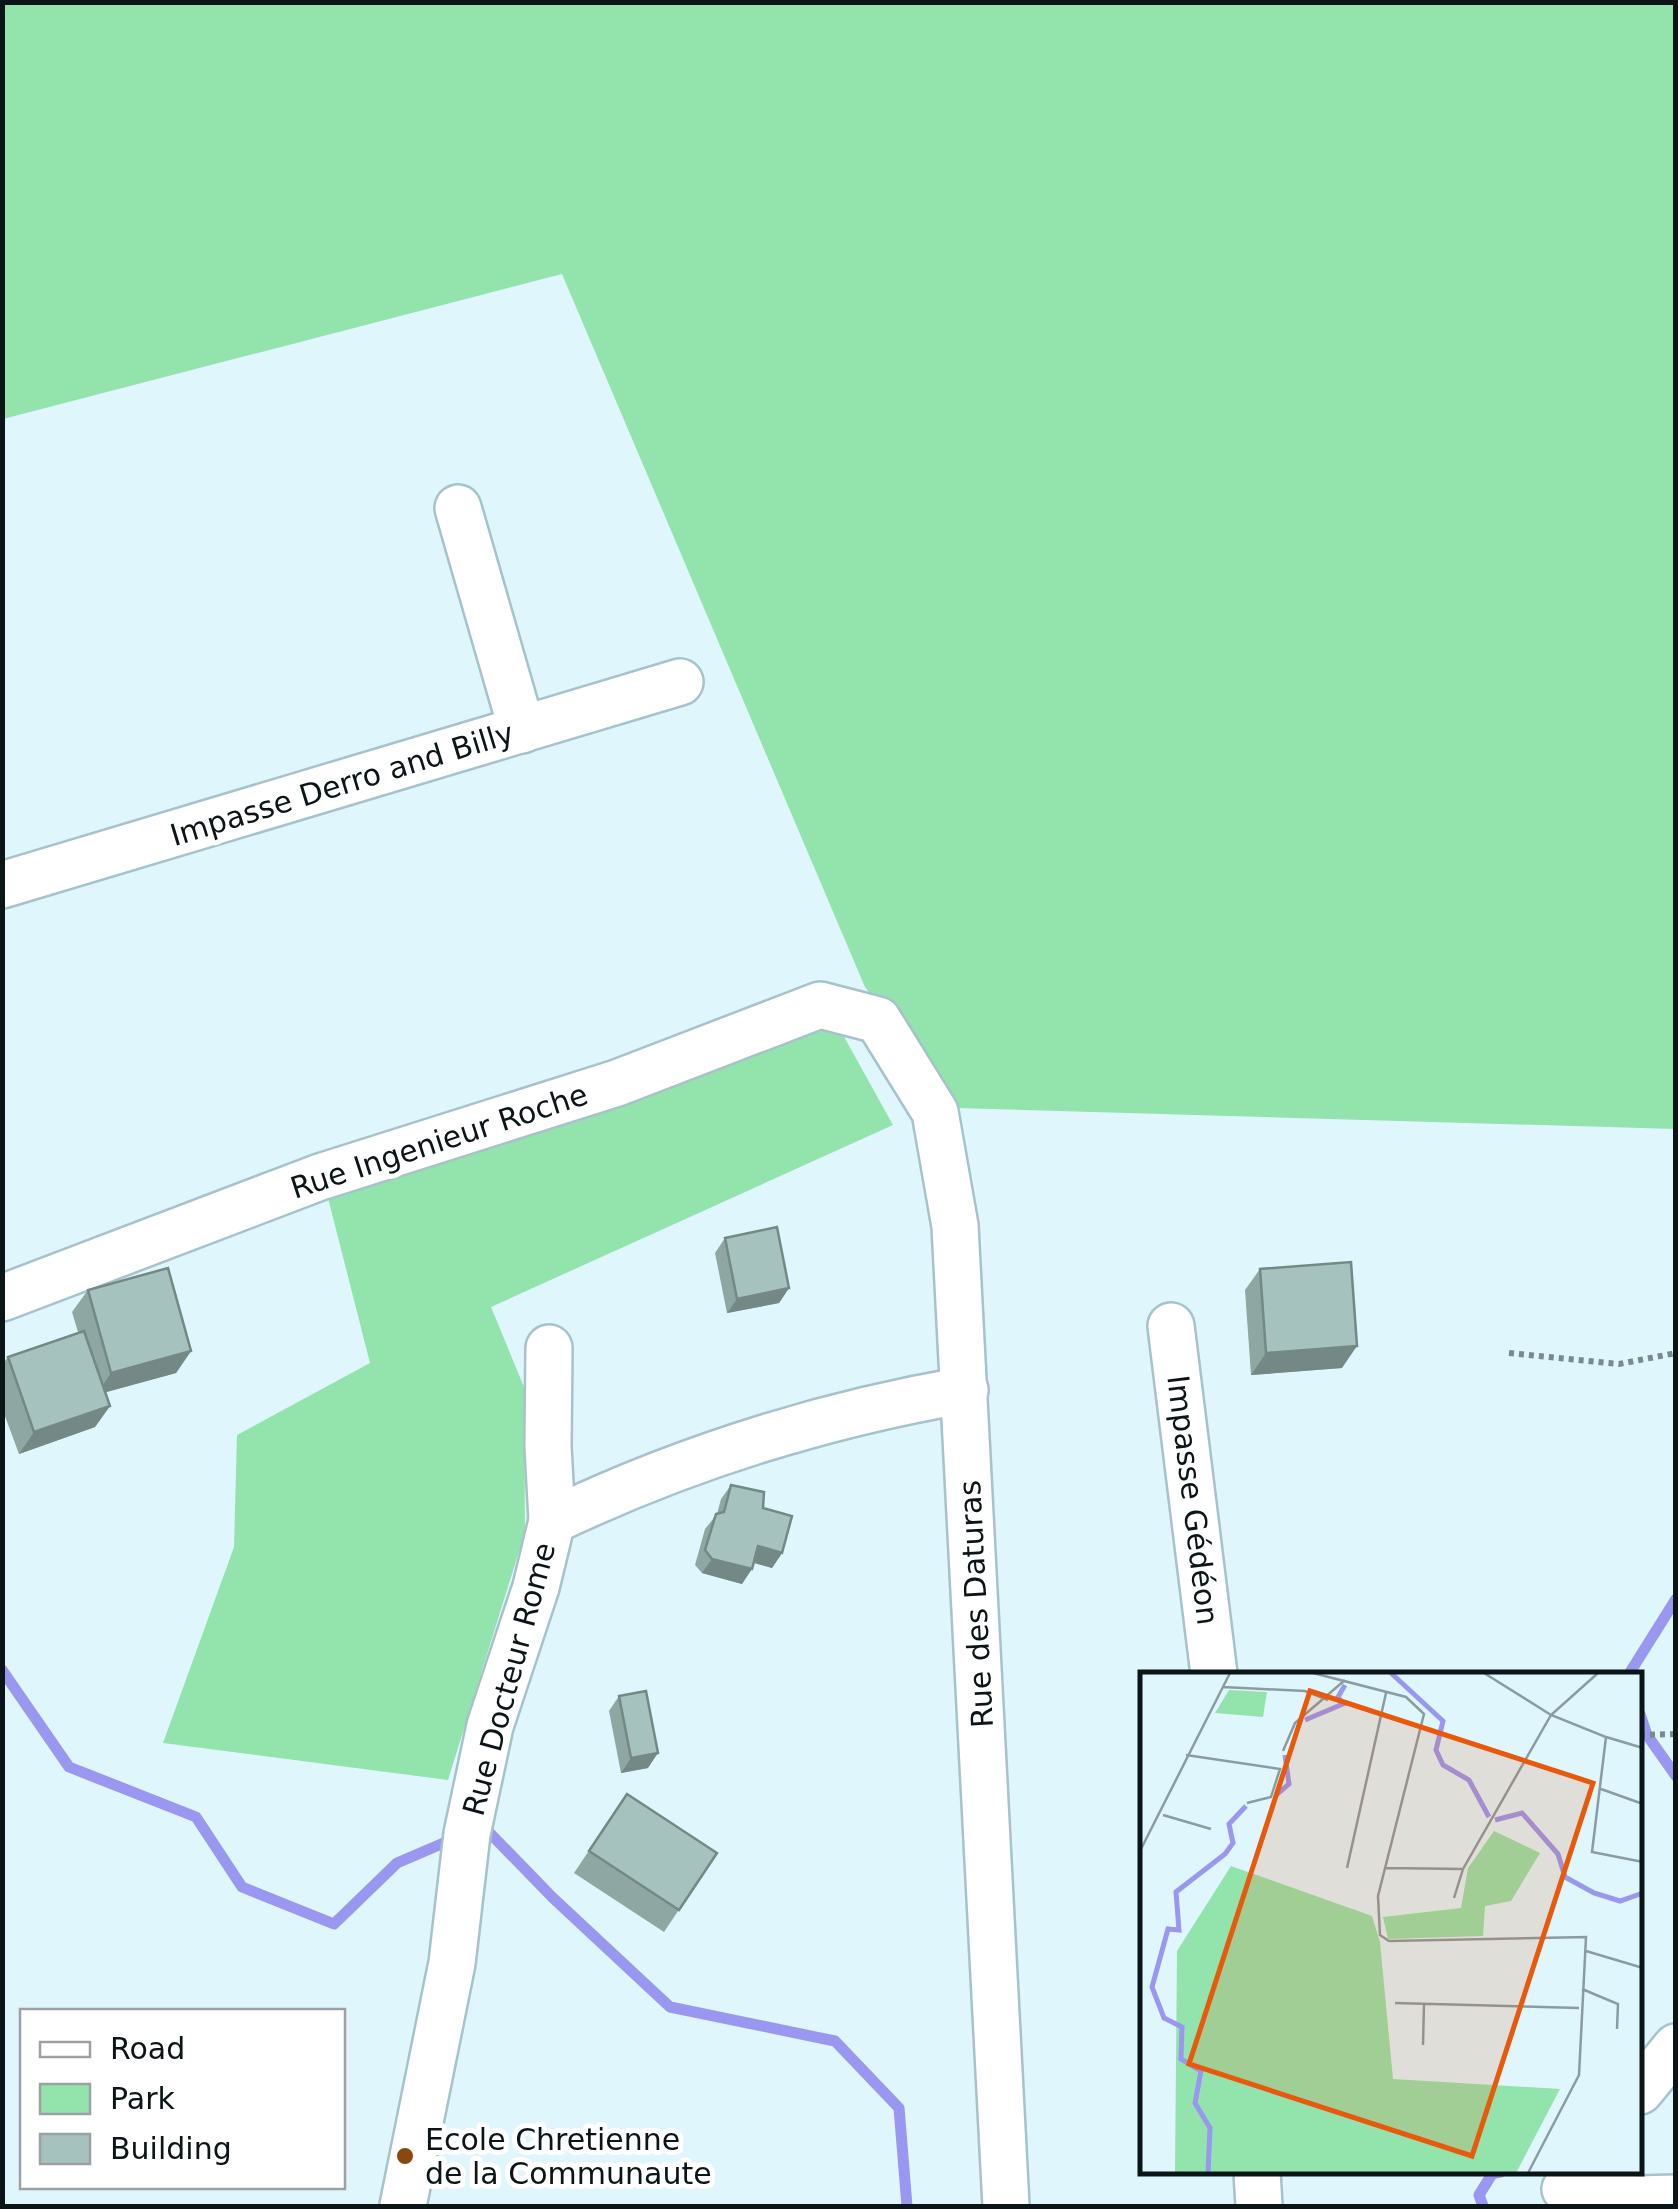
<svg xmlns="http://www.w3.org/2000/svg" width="1678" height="2209" font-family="'DejaVu Sans',sans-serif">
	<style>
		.green { fill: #93e3ac }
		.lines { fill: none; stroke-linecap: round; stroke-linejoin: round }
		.stream { stroke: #9997f0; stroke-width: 11 }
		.minor-casing { stroke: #a7c2cb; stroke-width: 50 }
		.path { stroke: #798a8f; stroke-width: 6; stroke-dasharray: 5 5; stroke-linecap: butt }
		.minor { stroke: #fff; stroke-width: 45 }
		.wall { fill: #8ea7a3 }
		.shaded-wall { fill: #748885 }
		.building { fill: #a5c2be; stroke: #748885; stroke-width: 2.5 }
		.poi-dot { fill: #88480f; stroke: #fff; stroke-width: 4 }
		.labels { text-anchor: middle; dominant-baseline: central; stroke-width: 10; stroke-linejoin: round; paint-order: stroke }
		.street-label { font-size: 30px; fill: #0b1518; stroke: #fff }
		.poi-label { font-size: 30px; fill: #0b1518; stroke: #fff; text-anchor: start }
		.inset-river { fill: none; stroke: #9997f0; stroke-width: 5 }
		.inset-road { fill: none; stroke: #8a9ca1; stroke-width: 2.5 }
		.view { fill: #e8590c; fill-opacity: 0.15; stroke: #e8590c; stroke-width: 5 }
		.inset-edge { fill: none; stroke: #0b1518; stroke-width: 5 }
	</style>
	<rect width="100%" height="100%" fill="#dff6fd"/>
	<g class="green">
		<path d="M3 3H1675V1129L956 1108 865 987 562 274 3 419Z"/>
		<path d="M832 1015 893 1125 491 1307 524 1387 525 1532 448 1780 163 1743 234 1547 237 1435 370 1363 327 1194Z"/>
	</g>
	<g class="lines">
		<g class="stream">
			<path d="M2 1670 69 1767 196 1817 242 1887 334 1924 397 1863 453 1839"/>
			<path d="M1629 1674 1676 1599"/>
			<path d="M1640 1714 1647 1735 1676 1776"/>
			<path d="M479 1828 483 1826 552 1897 670 2007 835 2041 899 2108 907 2206"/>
			<path d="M1483 2206 1479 2195 1492 2174 1501 2172"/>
		</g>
		<defs>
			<g id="minor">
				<path d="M458 508 522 730"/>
				<path d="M2 885 680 682"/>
				<path d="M2 1298 320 1177 617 1083 820 1005 878 1020 935 1112 955 1226 1006 2206"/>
				<path d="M1171 1326 1214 1674"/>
				<path d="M549 1348 548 1446 552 1521"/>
				<path d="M1640 2091 1676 2047"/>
				<path d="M1257 2172 1259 2206"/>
				<path d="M1565 2189 1638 2199 1676 2198"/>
				<path d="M403 2206 452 1963 467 1834 490 1726 536 1587 552 1521C684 1458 821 1415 965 1390"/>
			</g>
		</defs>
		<use href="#minor" class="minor-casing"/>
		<g class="path">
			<path d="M1509 1353 1619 1364 1676 1353"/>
			<path d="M1640 1735 1676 1734"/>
		</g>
		<use href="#minor" class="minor"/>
	</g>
	<g class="wall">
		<path d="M725 1238 789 1288 779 1303 727 1313 715 1253Z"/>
		<path d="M1260 1269 1342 1368 1251 1375 1245 1290Z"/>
		<path d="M88 1290 191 1351 176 1373 105 1392 110 1406 95 1427 19 1454 2 1408V1365L8 1357 78 1332 72 1312Z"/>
		<path d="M731 1485 763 1508 782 1553 772 1568 754 1563 742 1584 702 1573 695 1565 705 1529 717 1514 721 1499Z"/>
		<path d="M619 1696 648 1768 621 1773 609 1711Z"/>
		<path d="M627 1794 717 1853 664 1932 574 1873Z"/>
	</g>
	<g class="shaded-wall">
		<path d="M789 1288 779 1303 727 1313 737 1299Z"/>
		<path d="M1357 1346 1342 1368 1251 1375 1266 1353Z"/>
		<path d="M191 1351 176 1373 96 1395 111 1373Z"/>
		<path d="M110 1406 95 1427 19 1454 34 1432Z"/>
		<path d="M758 1546 782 1553 772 1568 748 1561Z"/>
		<path d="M712 1559 752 1569 742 1584 702 1573Z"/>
		<path d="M658 1753 648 1768 621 1773 631 1758Z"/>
	</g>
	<g class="building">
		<path d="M777 1227 789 1288 737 1299 725 1238Z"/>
		<path d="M1351 1262 1357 1346 1266 1353 1260 1269Z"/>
		<path d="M168 1268 191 1351 111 1373 88 1290Z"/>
		<path d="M84 1331 110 1406 34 1432 8 1357Z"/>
		<path d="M731 1485 764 1492 763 1508 792 1516 782 1553 758 1546 752 1569 712 1559 705 1550 716 1514 724 1512Z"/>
		<path d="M646 1691 658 1753 631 1758 619 1696Z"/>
		<path d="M627 1794 717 1853 679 1910 589 1851Z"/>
	</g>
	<circle class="poi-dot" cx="405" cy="2156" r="10"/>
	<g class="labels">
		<g class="street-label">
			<text transform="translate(342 784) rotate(-17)">Impasse Derro and Billy</text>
			<text transform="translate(439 1141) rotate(-18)">Rue Ingenieur Roche</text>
			<text transform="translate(1193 1500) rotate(83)">Impasse Gédéon</text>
			<text transform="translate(976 1604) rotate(-93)">Rue des Daturas</text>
			<text transform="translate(509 1679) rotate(-75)">Rue Docteur Rome</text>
		</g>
		<g class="poi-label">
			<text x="425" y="2139">Ecole Chretienne<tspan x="425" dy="34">de la Communaute</tspan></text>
		</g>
	</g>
	<g transform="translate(1140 1672)">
		<rect width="502" height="502" fill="#dff6fd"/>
		<path d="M89 18 127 20 123 45 75 41ZM354 159 400 181 371 229 345 234 343 264 248 267 243 245 321 236 328 196ZM91 194 232 244 240 270 253 407 420 417 376 501H35L37 279Z" fill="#93e3ac"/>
		<path class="inset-river" d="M251 1 303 49 296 78 303 93 329 108 349 145M165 48 203 32 198 25 205 13M136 123 149 112 145 83M355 148 382 141 418 182 425 205 454 221 480 229 503 221M68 501 70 456 55 431 61 399 41 387 42 355 24 346 12 315 28 257 39 258 36 220 85 182 93 171 89 152 106 134"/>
		<path class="inset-road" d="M173 1 266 25 284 42 238 224 240 263 249 269 446 265 439 403 388 501M344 1 411 43 466 65 452 180 503 190M83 15 165 19 188 28M466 65 503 76M143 79 155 51 205 8M46 83 140 97 131 125 107 131M461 117 503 132M23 143 71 157M0 179 90 1M207 196 246 21M246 196 323 197 411 43 458 1M314 226 323 197M446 279 503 296M442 317 478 332 477 357M255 331 439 336M283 373 284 332"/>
		<path class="view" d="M170 19 453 111 332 484 49 392Z"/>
		<rect width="502" height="502" class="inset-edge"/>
	</g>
	<rect width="1678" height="2209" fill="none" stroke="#0b1518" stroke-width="10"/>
	<rect x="20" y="2009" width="325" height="180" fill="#ffffff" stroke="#9da1a3" stroke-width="2.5"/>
	<rect x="40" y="2042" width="50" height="15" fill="#ffffff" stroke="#9da1a3" stroke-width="2.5"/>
	<text x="110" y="2059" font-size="30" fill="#0b1518">Road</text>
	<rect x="40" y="2084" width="50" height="30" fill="#93e3ac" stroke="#9da1a3" stroke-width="2.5"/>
	<text x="110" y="2109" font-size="30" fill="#0b1518">Park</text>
	<rect x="40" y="2134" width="50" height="30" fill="#a5c2be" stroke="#9da1a3" stroke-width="2.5"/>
	<text x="110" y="2159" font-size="30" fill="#0b1518">Building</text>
</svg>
